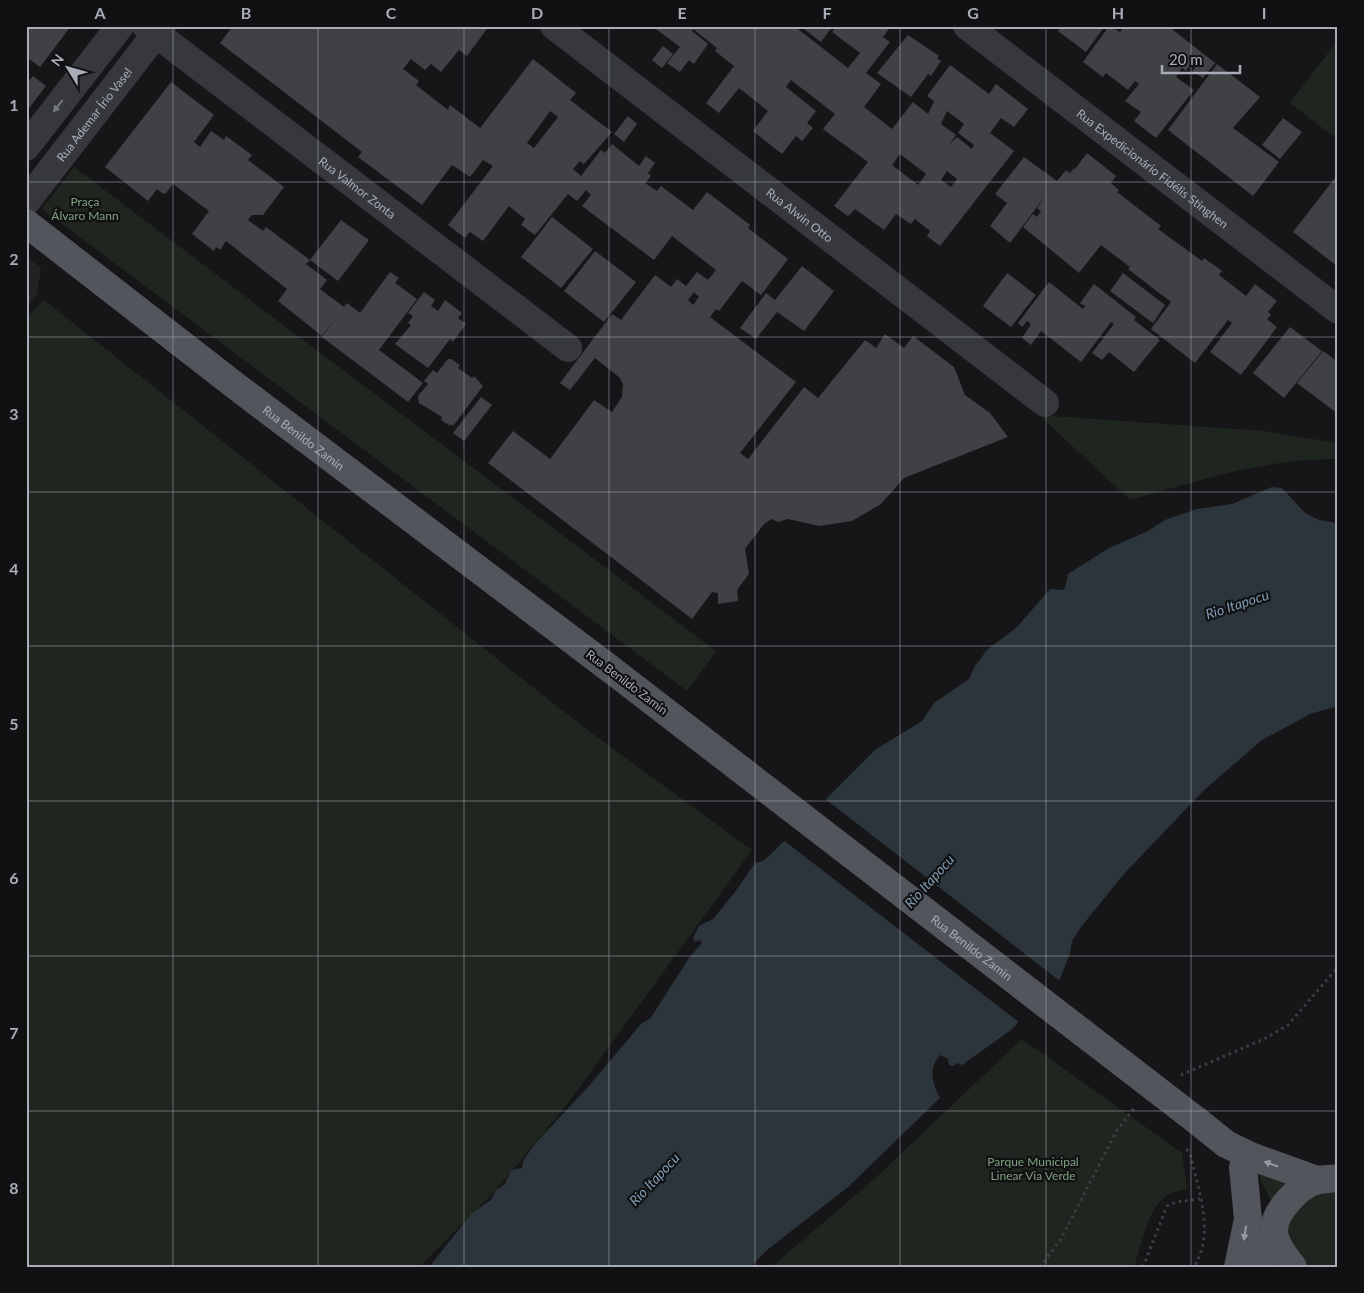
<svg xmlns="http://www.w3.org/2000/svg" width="1364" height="1293" font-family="Lato,sans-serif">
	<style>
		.built { fill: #222225 }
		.green { fill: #1e261f }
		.water { fill: #2c353c }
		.pier { fill: #161618 }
		.building { fill: #404145; fill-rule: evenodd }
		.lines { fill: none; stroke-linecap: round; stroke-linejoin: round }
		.path { stroke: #3d3f44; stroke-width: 3; stroke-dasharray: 2.5 4; stroke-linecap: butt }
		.minor { stroke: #37383d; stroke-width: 28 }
		.major { stroke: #53555c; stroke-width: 28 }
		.major-bridge { stroke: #53555c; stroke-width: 28 }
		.oneway { fill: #757881 }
		.oneway2 { fill: #979ba6 }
		.grid { fill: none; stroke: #a8adb8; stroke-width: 1; stroke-opacity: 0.55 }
		.labels { text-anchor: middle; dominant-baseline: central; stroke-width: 4.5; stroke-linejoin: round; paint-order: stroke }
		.street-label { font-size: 12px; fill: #a8adb8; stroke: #111113 }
		.park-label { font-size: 12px; fill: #7fa381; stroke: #111113 }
		.water-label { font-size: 14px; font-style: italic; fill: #7f9bb3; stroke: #111113 }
		.neatline { fill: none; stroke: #a8adb8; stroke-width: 2 }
		.grid-label { font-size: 16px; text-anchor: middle; font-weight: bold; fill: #a8adb8 }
	</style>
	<rect width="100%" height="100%" fill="#161618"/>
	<path class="built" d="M26 256 41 268 37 295 26 308Z"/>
	<g class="green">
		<path d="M1338 40V140L1290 103Z"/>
		<path d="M74 167 716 651 687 691 42 209Z"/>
		<path d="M44 300 582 726 752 850 566 1106 495 1191 419 1267H26V318Z"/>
		<path d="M1039 415 1264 431 1338 443V459C1266 458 1198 481 1130 500Z"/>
		<path d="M1022 1039 1182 1153 1187 1189C1178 1191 1169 1193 1162 1199 1149 1209 1140 1250 1134 1267H771L871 1182Z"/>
		<path d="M1256 1170 1294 1177 1272 1203Z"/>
		<path d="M1338 1185V1267H1305L1284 1236C1296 1199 1304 1199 1338 1185Z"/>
	</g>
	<path class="water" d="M1272 487 1282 488 1305 513 1319 520 1338 523V706L1310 714 1262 740 1203 791 1123 875 1081 927 1072 941 1070 953 1060 979 1011 1030 962 1065 957 1063 953 1066 949 1065 948 1059 940 1055C928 1069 932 1083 940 1098L848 1187 767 1250 750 1267H429L472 1213 491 1200 496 1190 505 1184 511 1170 522 1168 523 1161 534 1145 587 1088 642 1023 650 1019 689 958 702 943 699 940 695 942 693 938 699 926 713 919 735 892 755 863 763 861 771 854 875 750 922 721 934 703 969 679 975 666 987 650 1017 627 1050 589 1062 590 1065 588 1068 574 1109 548 1148 531 1165 520 1197 509 1232 504Z"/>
	<path class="pier" d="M824 798 1061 982 1020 1023 782 839Z"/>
	<g class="building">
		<path d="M26 26H71L40 67 28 58 26 60Z"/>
		<path d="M233 26H489L467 56 459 50 441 72 431 64 425 70 411 59 403 69 419 81 416 85 448 110 450 105 480 128 533 59 576 93 570 100 612 132 584 164 580 161 573 169 581 176 601 150 605 153 612 144 639 166 646 156 655 163 648 173 651 176 645 183 657 191 661 186 693 210 707 192 750 225 748 228 788 259 761 295 742 281 719 311 716 309 710 317 796 382 740 453 748 459 804 387 818 398 865 340 876 348 885 334 904 348 913 336 954 367 965 395 990 413 1008 437 904 478 881 504 852 521 819 526 788 519 778 522 772 519 764 524 745 549 749 574 737 590 738 601 718 604V593L712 592 692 619 488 463 513 431 550 459 594 400 612 412 622 397 623 384 620 378 595 358 570 390 560 383 612 314 621 320 655 275 671 287 677 279 686 286 697 272 708 280 716 270 672 236 654 260 582 206 591 195 586 190 577 201 568 194 535 235 521 225 525 219 509 206 483 241 470 232 465 238 448 225 493 166 483 160 470 177 452 165 422 205 358 157 362 152 220 43ZM550 111 558 117 534 148 527 143ZM694 292 699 297 693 305 688 300Z"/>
		<path d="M652 26H759L762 29 765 26H794L848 68 860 53 832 32 836 26H891L883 37 890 42 866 73 881 84 864 107 892 129 913 102 928 114 934 101 927 96 950 65 989 94 996 84 1028 109 1014 127 1001 118 990 133 1014 151 940 246 927 236 930 231 915 219 911 224 896 214 884 230 855 209 848 216 834 206 868 162 823 129 835 114 791 80 786 87 816 111 807 123 813 128 802 141 796 136 782 154 753 131 768 111 739 88 719 113 706 103 734 66 715 51 717 48 693 29 692 31 708 44 694 64 689 60 680 72 667 63 680 47ZM947 111 964 124 958 133 974 145 972 149 957 137 949 145 956 135 941 124ZM900 154 926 174 918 185 892 165ZM947 171 957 179 951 187 941 180Z"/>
		<path d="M800 26H833L821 42Z"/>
		<path d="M1062 26H1105L1086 52 1058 31Z"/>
		<path d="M1109 26 1120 32 1124 26H1168L1215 63 1203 78 1192 71 1197 65 1193 61 1186 71 1182 68 1176 77 1194 90 1156 138 1134 121 1141 112 1125 101 1139 84 1135 81 1128 90 1106 73 1103 77 1083 62Z"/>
		<path d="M908 35 939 56 937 58 941 61 931 76 928 74 911 97 877 73Z"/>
		<path d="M663 46 673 54 662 68 652 60Z"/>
		<path d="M1217 64 1260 97 1233 128 1279 162 1253 196 1168 130Z"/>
		<path d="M33 76 46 86 29 108 26 106V84Z"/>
		<path d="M171 82 214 115 194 142 200 147 211 131 224 140 226 136 252 155 248 160 284 187 263 215H252L248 220 263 231 266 227 310 260 306 264 327 280 320 289 344 307 347 303 360 313 390 272 399 278 395 283 417 299 379 350 423 383 408 402 322 337 339 314 322 336 278 301 287 289 226 241 220 250 216 247 214 251 192 234 209 211 173 184 166 193 163 194 157 189 148 201 105 167Z"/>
		<path d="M628 116 637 124 624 142 614 134Z"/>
		<path d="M1283 118 1302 132 1280 159 1262 145Z"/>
		<path d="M1087 153 1116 176 1111 183 1119 190 1117 192 1161 226 1158 229 1202 261 1204 258 1222 271 1219 275 1246 296 1255 284 1277 301 1268 312 1271 315 1267 319 1277 327 1241 375 1210 352 1232 323 1228 320 1195 363 1151 329 1171 302 1128 269 1130 267 1101 245 1079 273 1023 227 1033 214 1037 217 1041 211 1037 208 1045 196 1010 243 990 226 1007 203 995 194 1024 157 1057 181 1066 170 1070 173 1074 168 1075 169Z"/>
		<path d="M1338 174V264L1337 266 1293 232Z"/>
		<path d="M552 217 593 249 561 288 521 257Z"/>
		<path d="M341 220 369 240 338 281 310 260Z"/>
		<path d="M595 251 636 282 604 322 564 291Z"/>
		<path d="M802 266 834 291 804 331 777 312 756 339 740 328 766 293 775 300Z"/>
		<path d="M1007 273 1036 295 1011 327 983 306Z"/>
		<path d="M1123 273 1165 305 1153 323 1110 291Z"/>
		<path d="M1049 282 1083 309 1085 306 1080 303 1094 284 1136 317 1134 320 1160 340 1134 372 1109 352 1102 360 1092 353 1114 324 1111 322 1081 362 1041 331 1031 345 1022 338 1031 324 1027 321 1022 327 1018 323Z"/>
		<path d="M424 292 435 300 431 306 438 311 445 300 462 313 458 318 466 324 453 342 450 339 428 368 395 344 411 325 408 323 413 316 408 313Z"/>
		<path d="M1290 327 1322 351 1284 398 1253 373Z"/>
		<path d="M1323 351 1338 362V414L1297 383Z"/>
		<path d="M448 359H451L460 365 458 368 472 378 474 376 483 386 453 426 450 424V426L441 420 442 417 419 403 418 396 428 384 424 381 433 370 437 373Z"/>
		<path d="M481 397 492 405 464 441 453 433Z"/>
	</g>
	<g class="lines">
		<g class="path">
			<path d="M1181 1075 1264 1039 1288 1025 1338 967"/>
			<path d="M1187 1149 1191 1157C1199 1194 1215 1231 1194 1267"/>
			<path d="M1040 1267 1061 1239 1117 1130 1135 1107"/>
			<path d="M1143 1267 1167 1206 1176 1202 1200 1199"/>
		</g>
		<g class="minor">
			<path id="s1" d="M146 26 568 348"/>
			<path id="s2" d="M554 26 1045 403"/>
			<path id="s3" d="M967 26 1338 310"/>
			<path d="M26 147 120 26"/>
			<path id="s4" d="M26 202 162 26"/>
		</g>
		<g class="major">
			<path id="s5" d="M26 223 237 387 609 668"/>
			<path d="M1196 1120 1226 1144 1253 1157 1317 1180"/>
			<path d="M1238 1267 1248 1219 1243 1167"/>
			<path d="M1256 1267 1274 1234"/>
			<path d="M1293 1267C1285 1257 1275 1245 1274 1232 1273 1212 1299 1185 1318 1180 1324 1179 1331 1179 1338 1178"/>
		</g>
		<path class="major-bridge" id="s6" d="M609 668 1196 1120"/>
	</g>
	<defs><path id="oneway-solid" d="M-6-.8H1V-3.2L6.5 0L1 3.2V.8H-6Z" transform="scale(1.25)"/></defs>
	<use class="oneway" href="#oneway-solid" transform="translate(58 106) rotate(128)"/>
	<g class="oneway2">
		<use href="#oneway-solid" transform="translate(1271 1164) rotate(-160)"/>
		<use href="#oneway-solid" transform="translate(1245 1233) rotate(99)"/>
	</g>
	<path class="grid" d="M173 26V1267M318 26V1267M464 26V1267M609 26V1267M755 26V1267M900 26V1267M1046 26V1267M1191 26V1267M26 182H1338M26 337H1338M26 492H1338M26 646H1338M26 801H1338M26 956H1338M26 1111H1338"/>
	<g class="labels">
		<g class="street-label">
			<text stroke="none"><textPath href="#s4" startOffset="111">Rua Ademar Írio Vasel</textPath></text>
			<text stroke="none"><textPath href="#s3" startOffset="234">Rua Expedicionário Fidélis Stinghen</textPath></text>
			<text stroke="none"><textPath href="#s1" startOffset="266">Rua Valmor Zonta</textPath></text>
			<text stroke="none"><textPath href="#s2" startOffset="310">Rua Alwin Otto</textPath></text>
			<text stroke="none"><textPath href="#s5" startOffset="351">Rua Benildo Zamin</textPath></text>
			<text transform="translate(627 682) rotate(37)">Rua Benildo Zamin</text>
			<text stroke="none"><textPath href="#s6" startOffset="458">Rua Benildo Zamin</textPath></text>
		</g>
		<g class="park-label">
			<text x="85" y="201">Praça<tspan x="85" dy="14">Álvaro Mann</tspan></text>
			<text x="1033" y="1161">Parque Municipal<tspan x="1033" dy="14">Linear Via Verde</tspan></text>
		</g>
		<g class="water-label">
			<text transform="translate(1237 604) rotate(-18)">Rio Itapocu</text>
			<text transform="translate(929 881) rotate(-48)">Rio Itapocu</text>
			<text transform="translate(654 1179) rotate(-47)">Rio Itapocu</text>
		</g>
	</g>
	<rect width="1364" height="1293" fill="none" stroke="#111113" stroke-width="55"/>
	<g transform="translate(68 68) rotate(307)" stroke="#111113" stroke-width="4" paint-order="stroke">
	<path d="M0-4L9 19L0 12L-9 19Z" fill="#a8adb8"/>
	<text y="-8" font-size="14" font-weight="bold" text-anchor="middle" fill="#a8adb8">N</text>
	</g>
	<path d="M1162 65v8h78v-8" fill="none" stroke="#a8adb8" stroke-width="2.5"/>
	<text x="1169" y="65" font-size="15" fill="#a8adb8" stroke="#111113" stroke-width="4" paint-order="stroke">20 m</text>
	<rect x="28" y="28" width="1308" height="1238" class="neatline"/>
	<g class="grid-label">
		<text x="100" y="19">A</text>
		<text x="246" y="19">B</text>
		<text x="391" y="19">C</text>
		<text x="537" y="19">D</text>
		<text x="682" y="19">E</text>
		<text x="827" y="19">F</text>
		<text x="973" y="19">G</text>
		<text x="1118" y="19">H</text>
		<text x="1264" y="19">I</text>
		<text x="14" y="111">1</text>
		<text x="14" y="265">2</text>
		<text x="14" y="420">3</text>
		<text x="14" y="575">4</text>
		<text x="14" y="730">5</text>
		<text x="14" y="884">6</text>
		<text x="14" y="1039">7</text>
		<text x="14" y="1194">8</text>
	</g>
</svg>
